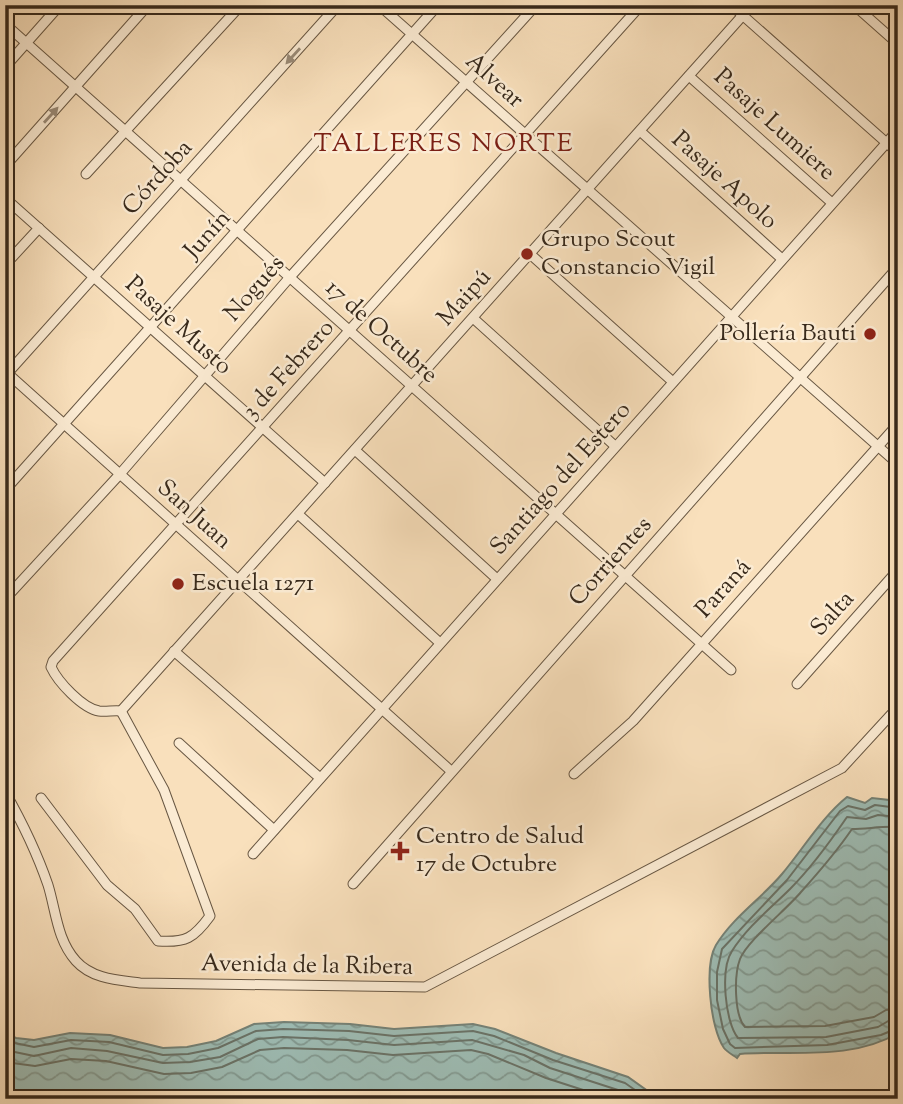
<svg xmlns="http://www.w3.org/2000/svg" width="903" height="1104" font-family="'Sorts Mill Goudy',serif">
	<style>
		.water { fill: url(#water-waves); stroke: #758277; stroke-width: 2 }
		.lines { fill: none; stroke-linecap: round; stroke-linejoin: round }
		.shore { stroke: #6a7368; stroke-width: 2 }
		.minor-casing { stroke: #685743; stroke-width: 11 }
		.minor { stroke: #fbebd3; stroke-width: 9 }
		.oneway { fill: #998a77 }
		.poi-dot { fill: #8f2418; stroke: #fbebd3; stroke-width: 2.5 }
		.labels { text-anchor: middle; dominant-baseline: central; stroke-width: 5; stroke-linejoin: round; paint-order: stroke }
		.street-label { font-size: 24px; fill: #37291b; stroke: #fbebd3 }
		.poi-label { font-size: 24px; fill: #37291b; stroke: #fbebd3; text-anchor: start }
		.neighbourhood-label { font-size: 26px; letter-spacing: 2px; fill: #7a1f14; stroke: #fbebd3 }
	</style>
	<defs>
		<pattern id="water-waves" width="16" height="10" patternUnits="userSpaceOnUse" patternTransform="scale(1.75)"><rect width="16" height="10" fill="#9ebdb5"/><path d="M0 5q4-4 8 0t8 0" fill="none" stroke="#829a92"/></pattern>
	</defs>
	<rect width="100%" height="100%" fill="#f9e0bc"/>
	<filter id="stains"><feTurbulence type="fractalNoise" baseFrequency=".00286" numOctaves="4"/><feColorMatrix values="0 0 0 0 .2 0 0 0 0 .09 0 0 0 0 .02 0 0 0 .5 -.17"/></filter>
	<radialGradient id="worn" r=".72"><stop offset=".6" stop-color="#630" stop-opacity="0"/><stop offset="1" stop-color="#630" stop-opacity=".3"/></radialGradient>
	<g class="water">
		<path d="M847 797 865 803 872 798 898 801V1033C851 1061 792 1050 740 1054L737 1058C733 1055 727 1052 724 1048 710 1028 704 965 716 945 733 917 762 898 782 874 803 849 822 817 847 797Z"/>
		<path d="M284 1022 350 1024 394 1029 473 1024 495 1029 556 1053 628 1077 659 1099H5V1033L16 1038 34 1040 70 1033 110 1035 163 1048 187 1047 216 1041 254 1024Z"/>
	</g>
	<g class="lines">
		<g class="shore">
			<path d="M898 808 875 805 865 810 848 806 840 811 787 880 722 949 717 972V1000L723 1029 730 1044 735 1048 827 1045 881 1035 898 1028"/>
			<path d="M898 817 878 815 866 819 847 817C832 839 809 870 790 889 771 908 747 927 732 951 720 969 725 1022 738 1038L826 1037 878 1027 890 1020 898 1019"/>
			<path d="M898 827C882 826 867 829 852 829 837 851 819 872 801 892 787 909 747 941 740 959 734 975 734 1015 745 1027L825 1026 874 1017 886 1010 898 1008"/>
			<path d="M5 1041 34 1047 71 1040 109 1042 163 1055 188 1054 218 1048 256 1031 283 1029 349 1031 394 1036 473 1031 494 1036 553 1060 625 1083 648 1099"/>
			<path d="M5 1050 34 1056 71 1048 107 1051 163 1063 190 1062 220 1057 258 1039 283 1037 348 1040 394 1045 472 1040 524 1055 550 1068 621 1091 633 1099"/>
			<path d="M5 1062 35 1066 71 1059 106 1061 164 1074 191 1073 222 1067 260 1050 284 1048 347 1050 393 1055 471 1050 488 1054 546 1078 611 1099"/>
		</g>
		<defs>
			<g id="minor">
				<path d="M379 5 898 464"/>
				<path d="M731 5 898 153"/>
				<path d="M854 5 898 44"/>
				<path d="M5 24 731 670"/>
				<path d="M5 67 60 5"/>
				<path d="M689 76 832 203"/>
				<path d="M640 131 782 259"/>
				<path d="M5 166 148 5"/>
				<path d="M86 174 241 5"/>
				<path d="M5 198 325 483"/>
				<path d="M530 254 673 382"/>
				<path d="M5 265 39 228"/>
				<path d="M473 318 615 446"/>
				<path d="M5 371 451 771"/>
				<path d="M5 376 338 5"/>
				<path d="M355 450 497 579"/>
				<path d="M5 490 438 5"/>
				<path d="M298 514 440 643"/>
				<path d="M5 599 120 474 290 277 536 5"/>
				<path d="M174 651 320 778"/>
				<path d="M797 684 898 570"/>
				<path d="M121 711C114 710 106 712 99 711 82 708 58 682 51 667L53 661 641 5"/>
				<path d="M121 711 752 5"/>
				<path d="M179 743 274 830"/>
				<path d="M574 774 633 721 898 424"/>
				<path d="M5 792C22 822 37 853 48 885 56 911 57 940 76 961 92 979 118 980 140 983L425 987 842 768 898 707"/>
				<path d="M41 798 107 885 135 909 158 941C186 943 194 938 210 916L164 790 121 711"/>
				<path d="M253 854 898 130"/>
				<path d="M353 884 898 267"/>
			</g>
		</defs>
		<use href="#minor" class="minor-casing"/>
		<use href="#minor" class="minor"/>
	</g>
	<defs><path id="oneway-solid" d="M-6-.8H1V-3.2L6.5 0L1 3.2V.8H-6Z" transform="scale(1.75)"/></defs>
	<g class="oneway">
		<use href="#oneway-solid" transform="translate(293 56) rotate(132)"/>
		<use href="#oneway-solid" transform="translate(51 115) rotate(-48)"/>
	</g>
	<g class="poi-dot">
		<circle cx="527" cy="254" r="7"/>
		<circle cx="870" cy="334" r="7"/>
		<circle cx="178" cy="584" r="7"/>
		<path d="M396.5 840.5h7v7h7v7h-7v7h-7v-7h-7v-7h7z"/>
	</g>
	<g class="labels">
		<g class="street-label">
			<text transform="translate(494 81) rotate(42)">Alvear</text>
			<text transform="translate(774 125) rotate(42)">Pasaje Lumiere</text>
			<text transform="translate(158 178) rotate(-48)">Córdoba</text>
			<text transform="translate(724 181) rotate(42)">Pasaje Apolo</text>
			<text transform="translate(208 235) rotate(-48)">Junín</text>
			<text transform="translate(255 289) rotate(-49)">Nogués</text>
			<text transform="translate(465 298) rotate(-48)">Maipú</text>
			<text transform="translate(178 326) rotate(42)">Pasaje Musto</text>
			<text transform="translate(381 332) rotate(42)">17 de Octubre</text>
			<text transform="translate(289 370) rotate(-48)">3 de Febrero</text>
			<text transform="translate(561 479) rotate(-48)">Santiago del Estero</text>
			<text transform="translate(194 515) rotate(42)">San Juan</text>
			<text transform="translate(611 562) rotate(-48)">Corrientes</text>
			<text transform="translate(724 589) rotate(-48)">Paraná</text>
			<text transform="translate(833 614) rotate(-48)">Salta</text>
			<text transform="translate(307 966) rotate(1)">Avenida de la Ribera</text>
		</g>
		<g class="poi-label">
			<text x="541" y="240">Grupo Scout<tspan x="541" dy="28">Constancio Vigil</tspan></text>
			<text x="856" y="334" text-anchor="end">Pollería Bauti</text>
			<text x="192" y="584">Escuela 1271</text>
			<text x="416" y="837">Centro de Salud<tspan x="416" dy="28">17 de Octubre</tspan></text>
		</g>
		<g class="neighbourhood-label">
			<text x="444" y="144">TALLERES NORTE</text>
		</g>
	</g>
	<rect width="903" height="1104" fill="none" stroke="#f9e0bc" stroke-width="28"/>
	<rect x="7" y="7" width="889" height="1090" fill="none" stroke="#37291b" stroke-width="3.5"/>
	<rect x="14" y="14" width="875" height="1076" fill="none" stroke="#37291b" stroke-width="2"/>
	<rect width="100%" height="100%" filter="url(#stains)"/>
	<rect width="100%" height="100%" fill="url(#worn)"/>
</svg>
